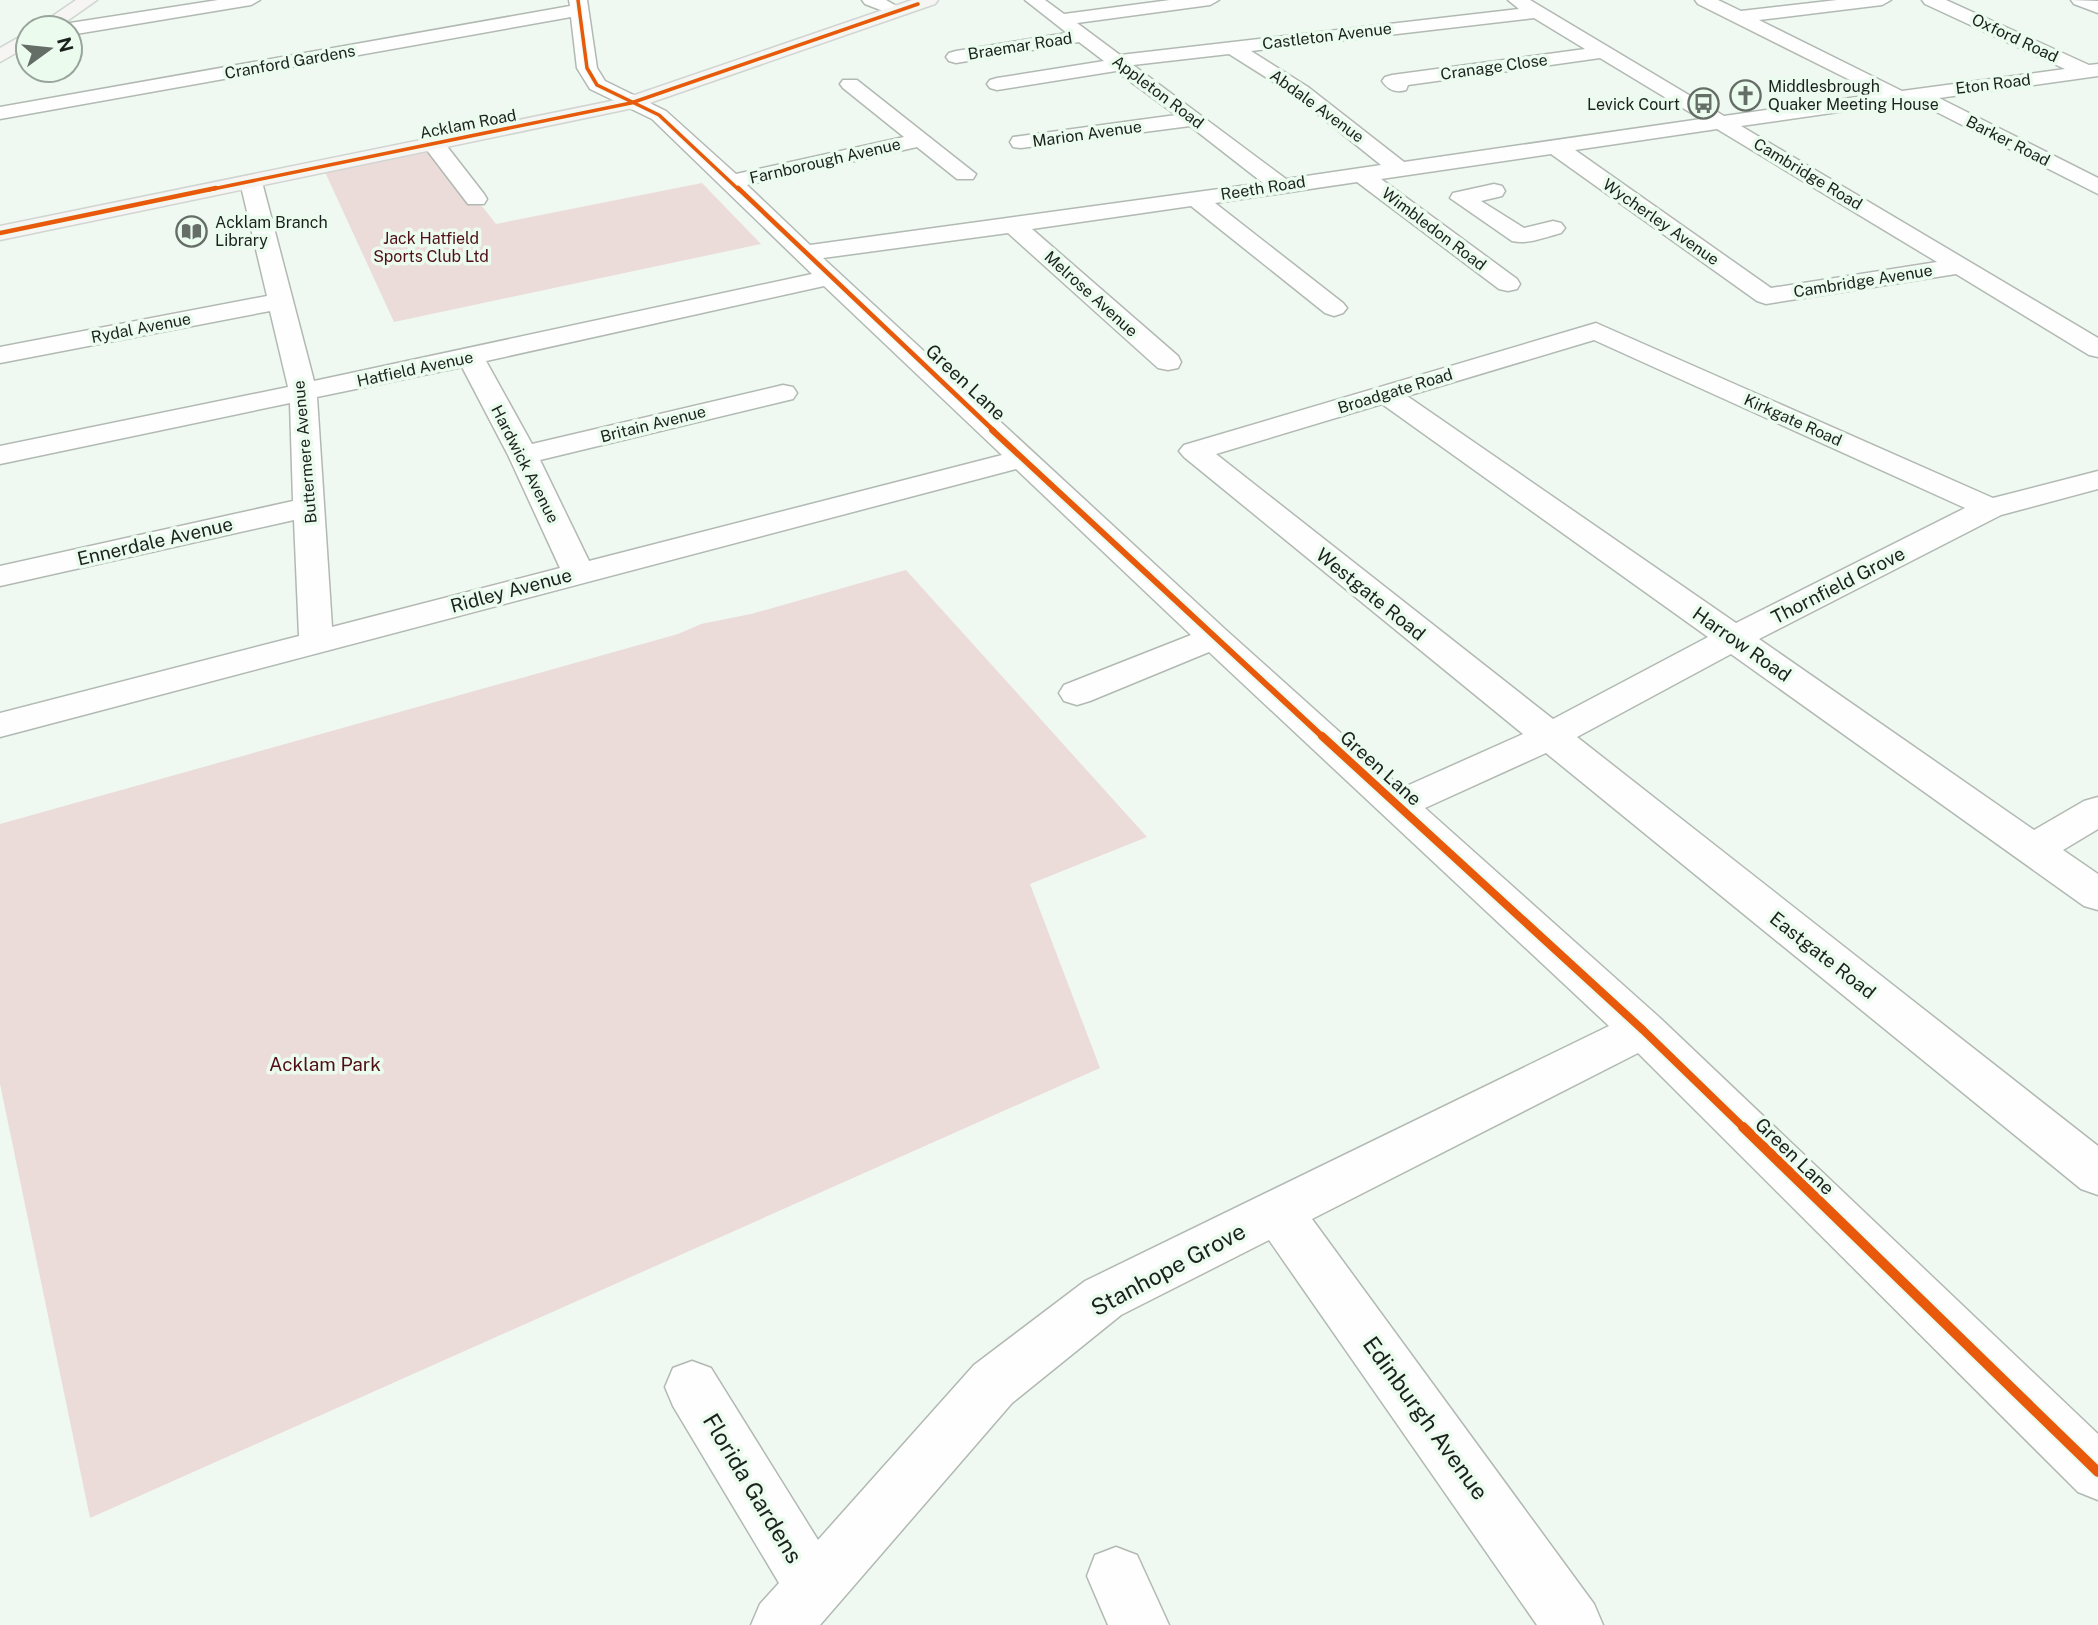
<svg xmlns="http://www.w3.org/2000/svg" width="2098" height="1625" font-family="'Public Sans',sans-serif">
	<style>
		.green { fill: #ecdcd9 }
		.lines { fill: none; stroke-linecap: round; stroke-linejoin: round }
		.minor-casing { stroke: #b2b9b3; stroke-width: 3 }
		.major-casing { stroke: #d0d5d1; stroke-width: 3 }
		.minor { fill: #fdfefd; fill-rule: evenodd }
		.major { fill: #f7f5f4; fill-rule: evenodd }
		.cycleway-far4-casing { stroke: #ebfcef; stroke-width: 6 }
		.cycleway-far3-casing { stroke: #ebfcef; stroke-width: 7 }
		.cycleway-far2-casing { stroke: #ebfcef; stroke-width: 10 }
		.cycleway-far1-casing { stroke: #ebfcef; stroke-width: 12 }
		.cycleway-casing { stroke: #ebfcef; stroke-width: 14 }
		.cycleway-far4 { stroke: #e8590c; stroke-width: 3.5 }
		.cycleway-far3 { stroke: #e8590c; stroke-width: 4.5 }
		.cycleway-far2 { stroke: #e8590c; stroke-width: 6 }
		.cycleway-far1 { stroke: #e8590c; stroke-width: 8 }
		.cycleway { stroke: #e8590c; stroke-width: 10 }
		.labels { text-anchor: middle; dominant-baseline: central; stroke-width: 7; stroke-linejoin: round; paint-order: stroke }
		.far-street-label { font-size: 16px; fill: #1b221d; stroke: #ebfcef }
		.far-poi-label { font-size: 16px; fill: #1b221d; stroke: #ebfcef; text-anchor: start }
		.far-park-label { font-size: 16px; fill: #500e16; stroke: #ebfcef }
		.street-label { font-size: 19px; fill: #1b221d; stroke: #ebfcef }
		.park-label { font-size: 19px; fill: #500e16; stroke: #ebfcef }
		.near-street-label { font-size: 23px; fill: #1b221d; stroke: #ebfcef }
	</style>
	<rect width="100%" height="100%" fill="#eff8f1"/>
	<g class="green">
		<path d="M438 150 496 224 702 183 761 244 394 322 325 172Z"/>
		<path d="M906 570 1147 837 1030 884 1100 1068 90 1518 0 1084V824L678 634 701 624 751 614Z"/>
	</g>
	<g class="lines">
		<defs>
			<g id="minor">
				<path d="M218 0H260L251 5 70 35V28H61L70 23Z"/>
				<path d="M569 0H587L597 68 605 81 666 111 736 174 904 137 843 88 840 84 843 80H857L976 174 973 179H957L917 147 747 185 810 245 1263 183 1190 126 1021 148 1013 147 1010 142 1013 137 1021 136 1176 115 1116 71 997 90 990 88 987 84 990 80 997 78 1104 61 1079 42 956 63 949 61 946 57 949 53 956 51 1067 33 1025 0H1045L1064 14 1170 0H1219L1210 5 1077 23 1120 55 1519 9 1508 0H1530L1724 116 1878 94 1698 4 1695 0H1718L1741 11 1837 0H1891L1882 5 1759 20 1902 91 2065 69 1925 4 1922 0H1946L2089 65 2098 64V76L1939 98 2098 178V194L1915 101 1741 126 2098 338V357L2089 355 1956 274 1766 304 1757 301 1551 154 1381 179 1517 279 1520 284 1517 289 1508 291 1499 289 1357 182 1215 203 1343 303 1347 308 1343 313 1334 316 1325 313 1191 206 1032 229 1178 356 1181 362 1178 368 1168 370 1158 368 1008 233 823 258 1226 630 1402 788 1523 734 1184 457 1179 451 1184 445 1596 323 1993 498 2098 471V489L2001 515 1759 639 2034 830 2084 801 2098 797V829L2063 850 2098 874V910L2084 906 1731 654 1577 737 2098 1146V1195L2081 1189 1546 753 1425 808 1659 1017 2098 1434V1500L2078 1492 1638 1053 1312 1219 1594 1604 1603 1625H1537L1269 1240 1121 1315 1012 1403 820 1625H751L760 1604 779 1583 673 1406 665 1387 673 1368 692 1361 711 1368 818 1540 974 1365 1085 1281 1609 1026 1209 652 1090 701 1077 705 1064 701 1059 693 1064 685 1191 635 1016 469 0 737V713L299 636 294 520 0 586V566L293 501 290 403 0 464V446L288 387 270 311 0 363V347L267 296 240 182 243 177H259L262 182 314 381 812 274 652 119 590 89 577 68 571 17 0 119V107L570 6ZM1534 18 1585 49 1392 75 1385 77 1382 81C1388 90 1396 93 1406 90L1408 85 1600 58 1701 119 1404 162 1308 87 1251 51ZM1229 54 1294 95 1381 165 1286 179 1133 65ZM1717 129 1937 262 1771 288 1575 150ZM824 286 1002 455 589 561 540 460 793 399 797 393 793 387 783 385 532 444 486 361ZM1594 340 1965 508 1736 623 1407 396ZM462 367 508 455 560 568 332 627 317 397ZM1382 404 1708 637 1553 719 1216 454Z"/>
				<path d="M862 0H886L905 11 896 16 865 4Z"/>
				<path d="M2071 0 2098 1V13L2074 4Z"/>
				<path d="M434 139 442 140 484 194 487 199 484 204H468L423 145 426 140Z"/>
				<path d="M1494 184 1502 186 1505 191 1502 196 1481 201 1524 228 1553 221 1561 223 1565 228 1561 233C1546 237 1527 245 1512 241L1450 198 1453 193Z"/>
				<path d="M1116 1547 1137 1555 1169 1625H1108L1087 1576 1095 1555Z"/>
			</g>
			<g id="major">
				<path d="M76 0H97L57 28H35Z"/>
				<path d="M912 0H938L935 4 638 107 0 240V226L626 98Z"/>
				<path d="M28 32V46L0 62V48Z"/>
			</g>
		</defs>
		<use href="#minor" class="minor-casing"/>
		<use href="#major" class="major-casing"/>
		<use href="#minor" class="minor"/>
		<use href="#major" class="major"/>
		<defs>
			<g id="cycleway-far4">
				<path d="M578 0 587 68 597 85 659 115 739 190"/>
				<path d="M208 190 631 103 918 4"/>
			</g>
			<g id="cycleway-far3">
				<path d="M738 188 994 431"/>
				<path d="M0 233 216 188"/>
			</g>
			<path id="cycleway-far2" d="M992 430 1324 738"/>
			<path id="cycleway-far1" d="M1322 736 1643 1030 1745 1129"/>
			<path id="cycleway" d="M1743 1127 2098 1472"/>
		</defs>
		<use href="#cycleway-far4" class="cycleway-far4-casing"/>
		<use href="#cycleway-far3" class="cycleway-far3-casing"/>
		<use href="#cycleway-far2" class="cycleway-far2-casing"/>
		<use href="#cycleway-far1" class="cycleway-far1-casing"/>
		<use href="#cycleway" class="cycleway-casing"/>
		<use href="#cycleway-far4" class="cycleway-far4"/>
		<use href="#cycleway-far3" class="cycleway-far3"/>
		<use href="#cycleway-far2" class="cycleway-far2"/>
		<use href="#cycleway-far1" class="cycleway-far1"/>
		<use href="#cycleway" class="cycleway"/>
	</g>
	<defs>
		<symbol id="church-ring" viewBox="-11 -11 22 22"><circle r="9.5" fill="#ebfcef" stroke="#656d67" stroke-width="1.5"/><path d="M-1.2-6h2.4v3.5h3.3v2.4h-3.3V6h-2.4V-.1h-3.3v-2.4h3.3Z" fill="#656d67"/></symbol>
		<symbol id="bus-ring" viewBox="-11 -11 22 22"><circle r="9.5" fill="#ebfcef" stroke="#656d67" stroke-width="1.5"/><path d="M-5-6H5V4H4V6H2V4H-2V6H-4V4H-5ZM-3.5-4V0h7V-4ZM-3.5 1.2v1.5H-2V1.2ZM2 1.2v1.5H3.5V1.2Z" fill="#656d67"/></symbol>
		<symbol id="library-ring" viewBox="-11 -11 22 22"><circle r="9.5" fill="#ebfcef" stroke="#656d67" stroke-width="1.5"/><path d="M-6-4Q-3-5.5-.7-3.5V5Q-3 3-6 4ZM6-4Q3-5.5 .7-3.5V5Q3 3 6 4Z" fill="#656d67"/></symbol>
	</defs>
	<g fill-rule="evenodd">
		<use href="#church-ring" x="1728" y="78" width="35" height="35"/>
		<use href="#bus-ring" x="1686" y="86" width="35" height="35"/>
		<use href="#library-ring" x="174" y="214" width="35" height="35"/>
	</g>
	<g class="labels">
		<g class="far-street-label">
			<text transform="translate(1327 36) rotate(-7)">Castleton Avenue</text>
			<text transform="translate(2015 38) rotate(25)">Oxford Road</text>
			<text transform="translate(1020 46) rotate(-9)">Braemar Road</text>
			<text transform="translate(290 62) rotate(-10)">Cranford Gardens</text>
			<text transform="translate(1494 67) rotate(-8)">Cranage Close</text>
			<text transform="translate(1993 84) rotate(-7)">Eton Road</text>
			<text transform="translate(1158 92) rotate(37)">Appleton Road</text>
			<text transform="translate(1317 106) rotate(36)">Abdale Avenue</text>
			<text transform="translate(468 124) rotate(-11)">Acklam Road</text>
			<text transform="translate(1087 134) rotate(-8)">Marion Avenue</text>
			<text transform="translate(2008 141) rotate(27)">Barker Road</text>
			<text transform="translate(825 161) rotate(-13)">Farnborough Avenue</text>
			<text transform="translate(1808 174) rotate(31)">Cambridge Road</text>
			<text transform="translate(1263 188) rotate(-9)">Reeth Road</text>
			<text transform="translate(1661 222) rotate(35)">Wycherley Avenue</text>
			<text transform="translate(1434 229) rotate(37)">Wimbledon Road</text>
			<text transform="translate(1863 281) rotate(-9)">Cambridge Avenue</text>
			<text transform="translate(1091 294) rotate(42)">Melrose Avenue</text>
			<text transform="translate(141 328) rotate(-11)">Rydal Avenue</text>
			<text transform="translate(415 369) rotate(-12)">Hatfield Avenue</text>
			<text transform="translate(1395 391) rotate(-17)">Broadgate Road</text>
			<text transform="translate(1793 420) rotate(24)">Kirkgate Road</text>
			<text transform="translate(653 424) rotate(-14)">Britain Avenue</text>
			<text transform="translate(305 452) rotate(-95)">Buttermere Avenue</text>
			<text transform="translate(525 464) rotate(63)">Hardwick Avenue</text>
		</g>
		<g class="far-poi-label">
			<text x="1768" y="86">Middlesbrough<tspan x="1768" dy="18">Quaker Meeting House</tspan></text>
			<text x="1680" y="104" text-anchor="end">Levick Court</text>
			<text x="215" y="222">Acklam Branch<tspan x="215" dy="18">Library</tspan></text>
		</g>
		<g class="far-park-label">
			<text x="431" y="238">Jack Hatfield<tspan x="431" dy="18">Sports Club Ltd</tspan></text>
		</g>
		<g class="street-label">
			<text transform="translate(966 382) rotate(43)">Green Lane</text>
			<text transform="translate(155 541) rotate(-13)">Ennerdale Avenue</text>
			<text transform="translate(1838 585) rotate(-27)">Thornfield Grove</text>
			<text transform="translate(511 590) rotate(-15)">Ridley Avenue</text>
			<text transform="translate(1371 594) rotate(39)">Westgate Road</text>
			<text transform="translate(1742 644) rotate(35)">Harrow Road</text>
			<text transform="translate(1381 768) rotate(42)">Green Lane</text>
			<text transform="translate(1823 955) rotate(38)">Eastgate Road</text>
			<text transform="translate(1795 1156) rotate(44)">Green Lane</text>
		</g>
		<g class="park-label">
			<text x="325" y="1064">Acklam Park</text>
		</g>
		<g class="near-street-label">
			<text transform="translate(1168 1269) rotate(-28)">Stanhope Grove</text>
			<text transform="translate(1426 1418) rotate(54)">Edinburgh Avenue</text>
			<text transform="translate(753 1488) rotate(59)">Florida Gardens</text>
		</g>
	</g>
	<g transform="translate(49 49) rotate(75)"><circle r="33" fill="#ebfcef" stroke="#98a59b" stroke-width="2"/>
	<path d="M0-5L12 26L0 18L-12 26Z" fill="#656d67"/>
	<text y="-10" font-size="19" font-weight="bold" text-anchor="middle" fill="#1b221d">N</text>
	</g>
</svg>
